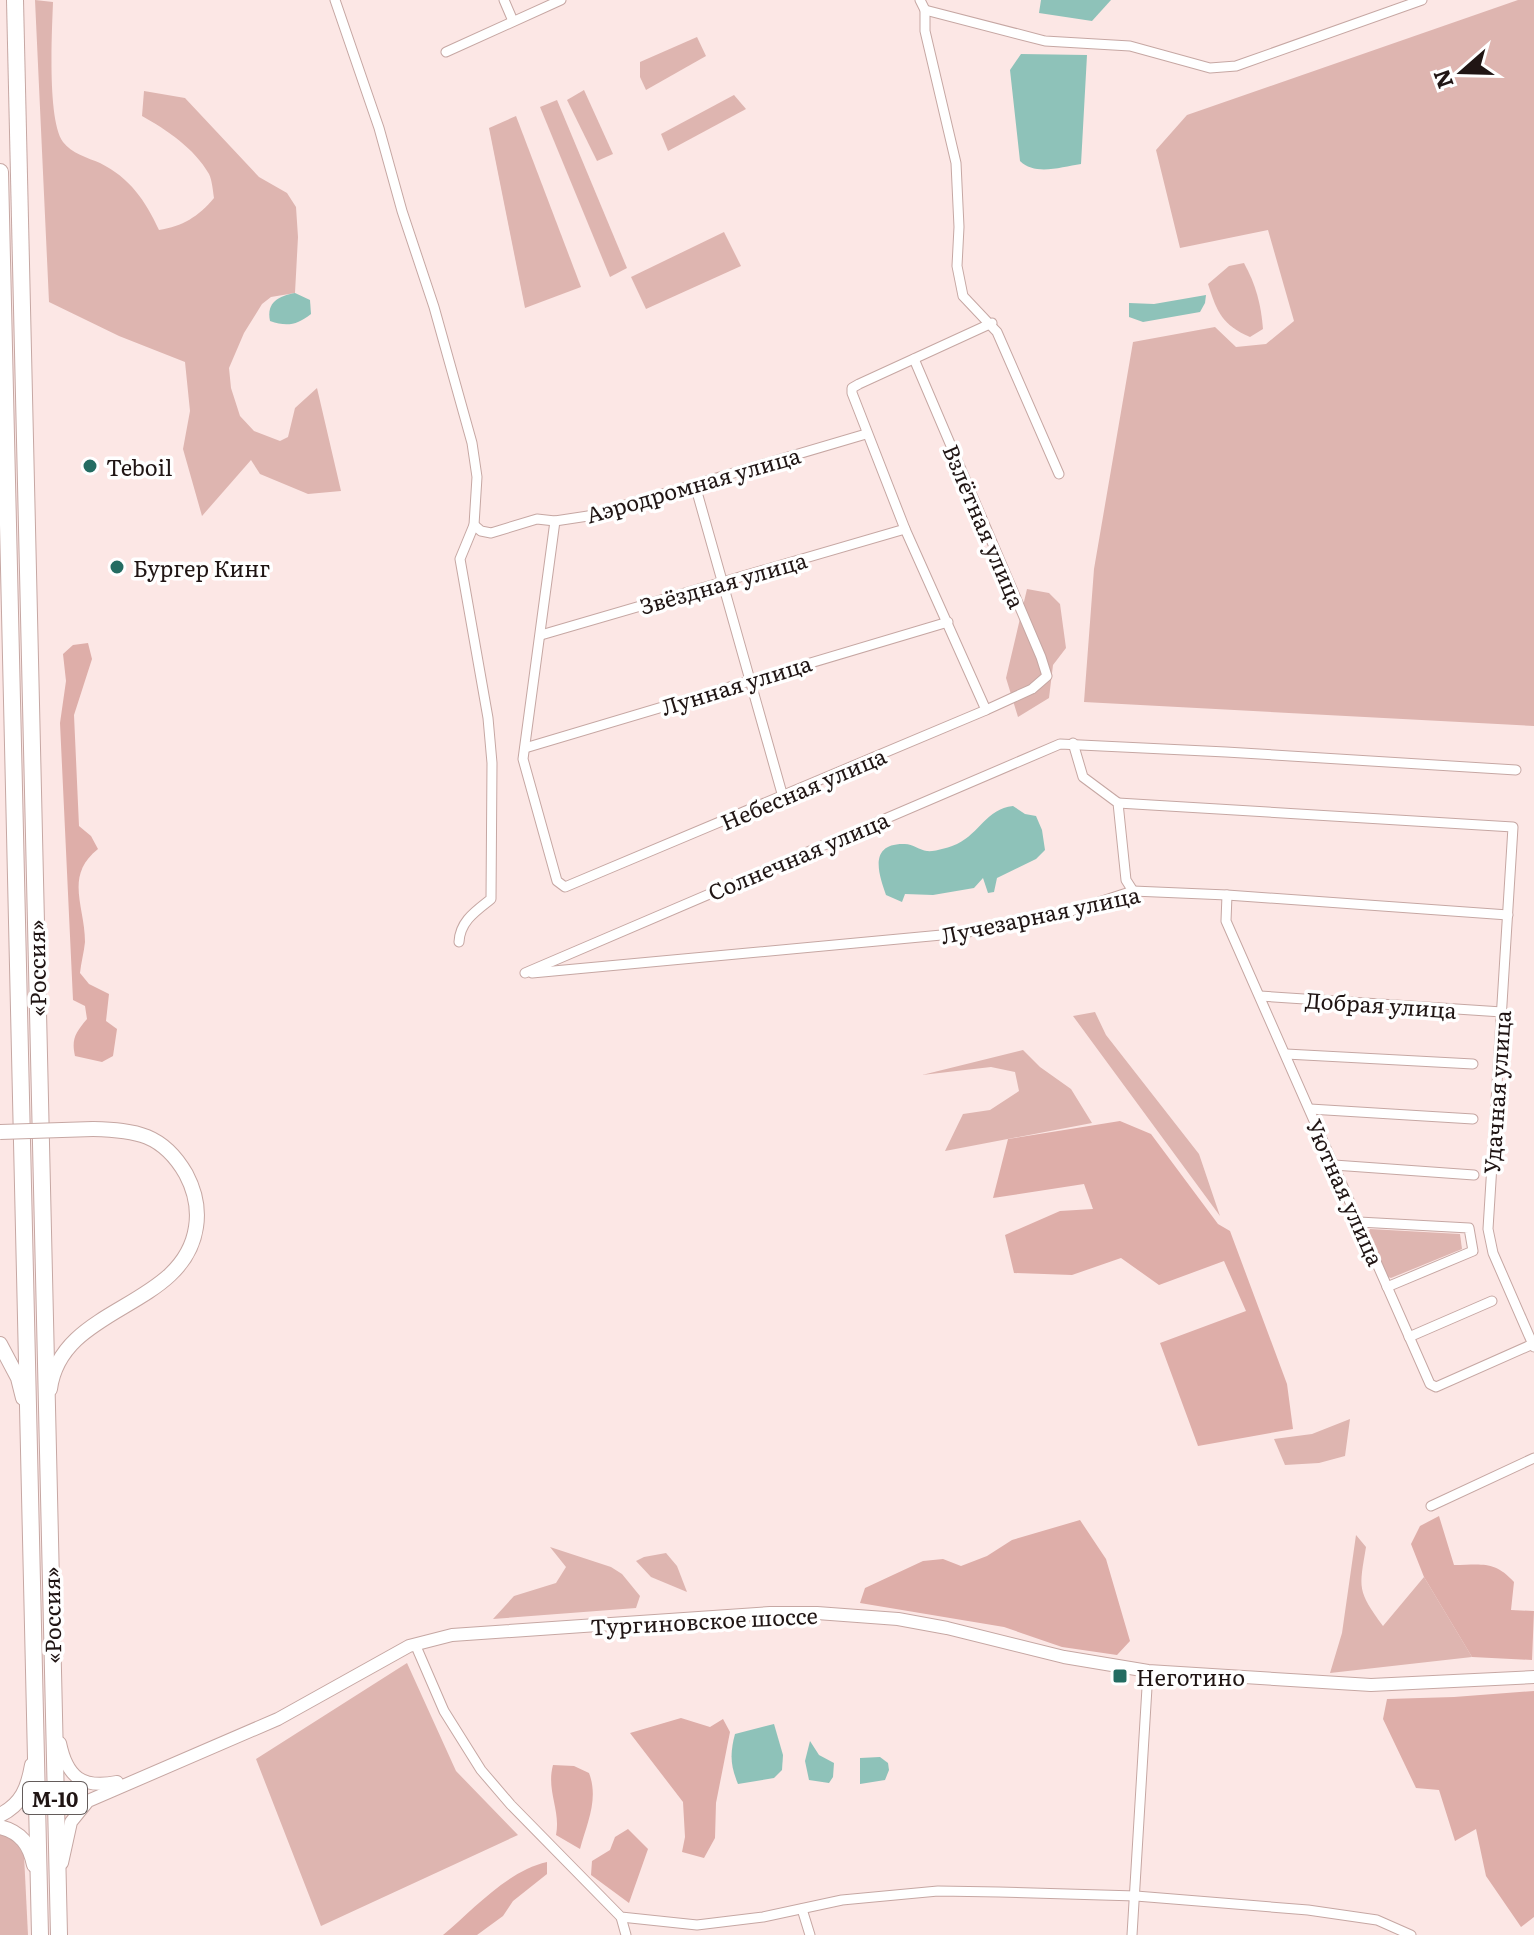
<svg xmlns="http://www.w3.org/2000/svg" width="1534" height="1935" font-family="Literata,serif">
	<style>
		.green { fill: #deb5b0 }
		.forest { fill: #deaea9 }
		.water { fill: #8ec2b9 }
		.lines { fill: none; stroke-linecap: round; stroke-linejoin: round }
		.street-casing { stroke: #c6a7a3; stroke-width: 11 }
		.secondary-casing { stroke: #c6a7a3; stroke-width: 14 }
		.primary-casing { stroke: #c6a7a3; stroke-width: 16 }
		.highway-casing { stroke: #c6a7a3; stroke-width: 18 }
		.street { stroke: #fff; stroke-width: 9 }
		.secondary { stroke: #fff; stroke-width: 12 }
		.primary { stroke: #fff; stroke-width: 14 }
		.highway { stroke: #fff; stroke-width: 16 }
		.primary-bridge-casing { stroke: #c6a7a3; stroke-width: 16; stroke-linecap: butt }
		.primary-bridge { stroke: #fff; stroke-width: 14 }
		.poi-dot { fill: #246c62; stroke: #fff; stroke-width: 3 }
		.labels { text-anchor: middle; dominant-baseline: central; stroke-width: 7; stroke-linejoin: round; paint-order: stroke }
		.shield { fill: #fff; stroke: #635b5a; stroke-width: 2 }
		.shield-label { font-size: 20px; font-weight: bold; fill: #201514 }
		.poi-label { font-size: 22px; fill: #201514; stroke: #fff; text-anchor: start }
		.street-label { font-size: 22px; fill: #201514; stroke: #fff }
	</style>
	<rect width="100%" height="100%" fill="#fce7e5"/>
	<g class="green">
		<path d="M35 0 53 2C52 31 47 120 63 142 71 153 88 158 100 163 130 178 145 200 159 230 183 226 198 217 214 198 213 191 212 180 209 174 194 148 167 130 142 116L144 91 185 98 259 177 287 193 296 207 298 237 295 293 271 297 262 304 244 333 229 368 231 388 240 416 254 431 280 441 288 437 295 408 317 388 341 491 308 494 260 474 251 460 202 516 183 449 190 411 185 362 119 336 49 302Z"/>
		<path d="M1518 0H1534V726L1084 702 1094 569 1133 342 1215 327 1236 347 1266 344 1294 321 1268 230 1180 248 1156 150 1187 115Z"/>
		<path d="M697 37 706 56 646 90 640 77V62Z"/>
		<path d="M584 90 613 154 597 161 567 100Z"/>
		<path d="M734 95 746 109 668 151 661 134Z"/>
		<path d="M557 100 627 268 610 277 540 107Z"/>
		<path d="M516 116 581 287 525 308 489 128Z"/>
		<path d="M724 232 741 266 646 309 631 277Z"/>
		<path d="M1244 263C1256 285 1261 304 1263 329L1250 337C1222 325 1217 312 1208 284L1229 266Z"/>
		<path d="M1027 589 1049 593 1060 604 1066 648 1053 665 1049 698 1018 717 1006 678Z"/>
		<path d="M1095 1012 1106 1035 1199 1154 1220 1216 1073 1016Z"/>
		<path d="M1023 1050 1040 1067 1071 1089 1092 1123 945 1151 963 1114 990 1110 1019 1091 1015 1072 991 1067 922 1075Z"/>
		<path d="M1370 1229 1460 1234 1462 1249 1391 1278 1385 1276 1368 1234Z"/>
		<path d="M1350 1419 1345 1456 1319 1463 1285 1465 1274 1439 1312 1434Z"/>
		<path d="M1356 1535 1366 1547C1359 1589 1357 1590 1383 1626L1424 1577 1472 1657 1330 1673 1342 1633Z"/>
		<path d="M550 1547 611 1567 622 1574 640 1596 636 1608 493 1619 514 1596 556 1583 566 1567Z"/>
		<path d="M666 1553 677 1566 687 1592 651 1577 636 1561 644 1557Z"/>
		<path d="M407 1663 456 1771 518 1835 321 1926 256 1759Z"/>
		<path d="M0 1834 13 1838 24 1855 28 1935H0Z"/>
	</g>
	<g class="forest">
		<path d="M88 643 92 659 74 715 79 826 91 836 98 849C64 876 85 906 85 942 84 952 81 963 80 973L89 984 109 994 106 1021 117 1029 113 1056 102 1062 75 1056C71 1039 76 1032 87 1019L85 1006 73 1000 60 723 66 681 63 654 73 645Z"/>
		<path d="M1120 1121 1151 1134 1218 1224 1230 1231 1287 1384 1293 1429 1198 1446 1160 1343 1246 1311 1224 1261 1159 1285 1121 1258 1072 1275 1014 1273 1005 1235 1060 1211 1093 1209 1084 1184 993 1198 1008 1139Z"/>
		<path d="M1439 1516 1454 1565C1481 1565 1494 1560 1514 1582L1511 1610 1534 1611 1532 1660 1472 1657 1424 1577 1411 1544 1420 1526Z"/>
		<path d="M1080 1520 1106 1559 1130 1641 1117 1655 1062 1647 1004 1627 860 1603 865 1588 923 1561 943 1559 961 1566 987 1556 1012 1540Z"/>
		<path d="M1534 1691V1917L1521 1927 1486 1876 1476 1829 1455 1841 1439 1790 1416 1788 1383 1719 1387 1699 1454 1697Z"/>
		<path d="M681 1718 710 1727 723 1719 730 1732 716 1803 715 1838 704 1858 682 1852 685 1837 683 1802 630 1733Z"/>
		<path d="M553 1765 574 1766 589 1773C599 1799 587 1823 580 1849L556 1835C561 1810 546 1791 553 1765Z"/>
		<path d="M628 1829 648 1849 629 1903 591 1875 592 1861 610 1850 615 1837Z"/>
		<path d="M547 1862V1874L513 1901 503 1916 477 1935H443C473 1910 507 1871 547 1862Z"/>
	</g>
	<g class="water">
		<path d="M1041 0H1111L1092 21 1039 13Z"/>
		<path d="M1021 54 1087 55 1081 164C1061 167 1035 176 1020 161L1010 70Z"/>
		<path d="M295 293 310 300 311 314C297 325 287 327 270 321 266 302 279 296 295 293Z"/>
		<path d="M1206 295 1205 303 1200 312 1143 322 1129 317V303L1154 304Z"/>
		<path d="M1013 806 1025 814 1036 816 1042 830 1045 850 1036 859 997 878 994 892 988 893 983 878 974 888 933 895 905 894 902 902 886 895C879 875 868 844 903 844 912 843 919 850 927 851 934 852 951 847 957 844 980 833 986 809 1013 806Z"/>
		<path d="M774 1724 783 1755 782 1770 774 1778 738 1784C730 1765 730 1753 735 1734Z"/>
		<path d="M810 1741 819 1755 834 1763 833 1777 829 1783 809 1780 805 1761Z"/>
		<path d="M880 1757 888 1763 889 1770 885 1780 860 1784V1758Z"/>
	</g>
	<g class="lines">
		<defs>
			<g id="street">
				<path d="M335 0 379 128 402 211 434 307 472 443 477 477 474 525 460 559 488 718 492 763 491 899C476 911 460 921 459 942"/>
				<path d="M504 0 513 21"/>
				<path d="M920 0 925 10V31L956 163 959 227 957 266 963 296 997 332 1059 474"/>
				<path d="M925 10 1045 41 1130 46 1210 68 1236 66 1422 0"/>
				<path d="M446 52 561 0"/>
				<path d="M695 485 783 797"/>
				<path d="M555 521 523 759 557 881 565 887 986 710 1032 689 1047 676 1041 657 914 359"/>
				<path d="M474 525 481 531 491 533 537 519 555 521 588 516 866 434"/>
				<path d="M541 635 905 529"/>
				<path d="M986 710 905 529 852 393V388L859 384 992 323"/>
				<path d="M1073 743 1083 777 1118 803 1126 880 1133 891"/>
				<path d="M525 748 948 622"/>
				<path d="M1118 803 1513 827 1488 1229 1493 1253 1534 1347"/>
				<path d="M1227 895 1226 921 1430 1384 1436 1387 1533 1344"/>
				<path d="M525 973 1060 744 1226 752 1516 770"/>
				<path d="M532 973 963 933 1062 914 1133 891 1227 895 1508 915"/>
				<path d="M1260 996 1502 1012"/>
				<path d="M1286 1054 1473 1064"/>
				<path d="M1310 1109 1473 1119"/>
				<path d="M1334 1165 1474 1175"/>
				<path d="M1359 1222 1469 1228 1473 1251 1387 1287"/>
				<path d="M1409 1337 1492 1301"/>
				<path d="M1431 1506 1534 1458"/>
				<path d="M415 1644 444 1711 481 1770 511 1805 621 1917 697 1925 763 1917 842 1900 938 1891 999 1892 1136 1896 1308 1910 1377 1920 1411 1935"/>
				<path d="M802 1909 810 1935"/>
				<path d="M621 1917 626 1935"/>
				<path d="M1132 1935 1148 1671"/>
			</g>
			<g id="secondary">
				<path d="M60 1743C67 1777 82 1789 117 1782"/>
				<path d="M62 1863 71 1822 88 1801 278 1719 409 1646 452 1635 770 1613H817L898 1619 947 1628 1064 1657 1148 1671 1371 1685 1534 1677"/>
			</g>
			<g id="primary">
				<path d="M0 1344 18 1378 23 1398"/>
				<path d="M50 1389C61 1305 184 1309 196 1227 199 1208 195 1191 186 1174 163 1134 136 1130 93 1129"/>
				<path d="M0 1815C22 1804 28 1788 32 1765"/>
				<path d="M0 1827C21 1832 30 1845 34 1865"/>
			</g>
			<g id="highway">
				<path d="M15 0 59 1935"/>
				<path d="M0 172 40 1935"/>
			</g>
		</defs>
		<use href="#street" class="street-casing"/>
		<use href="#secondary" class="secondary-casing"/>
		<use href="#primary" class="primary-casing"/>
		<use href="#highway" class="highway-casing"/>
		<use href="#street" class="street"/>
		<use href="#secondary" class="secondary"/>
		<use href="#primary" class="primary"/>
		<use href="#highway" class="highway"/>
		<defs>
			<path id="primary-bridge" d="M0 1132 93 1129"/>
		</defs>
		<use href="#primary-bridge" class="primary-bridge-casing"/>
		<use href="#primary-bridge" class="primary-bridge"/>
	</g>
	<g class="poi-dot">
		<circle cx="90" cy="466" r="8"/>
		<circle cx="117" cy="567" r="8"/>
		<rect x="1112" y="1668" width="16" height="16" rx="4"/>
	</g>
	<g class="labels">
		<rect class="shield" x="23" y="1782" width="64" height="32" rx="6"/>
		<g class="shield-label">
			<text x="55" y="1798">М-10</text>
		</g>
		<g class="poi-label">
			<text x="106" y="466">Teboil</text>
			<text x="133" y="567">Бургер Кинг</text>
			<text x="1136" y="1676">Неготино</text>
		</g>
		<g class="street-label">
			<text transform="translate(693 484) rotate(-16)">Аэродромная улица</text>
			<text transform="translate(985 526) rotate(67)">Взлётная улица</text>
			<text transform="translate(723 582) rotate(-16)">Звёздная улица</text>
			<text transform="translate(736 684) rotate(-17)">Лунная улица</text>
			<text transform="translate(803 788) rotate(-23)">Небесная улица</text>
			<text transform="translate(798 855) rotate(-23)">Солнечная улица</text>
			<text transform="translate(1040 914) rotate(-12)">Лучезарная улица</text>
			<text transform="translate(36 968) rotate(-91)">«Россия»</text>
			<text transform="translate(1381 1004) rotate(4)">Добрая улица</text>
			<text transform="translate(1496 1092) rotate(-86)">Удачная улица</text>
			<text transform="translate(1346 1192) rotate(66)">Уютная улица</text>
			<text transform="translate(51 1615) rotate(-91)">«Россия»</text>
			<text transform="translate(704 1620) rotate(-3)">Тургиновское шоссе</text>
		</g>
	</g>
	<g transform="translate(1462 72) rotate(250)" stroke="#ffffff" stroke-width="6" paint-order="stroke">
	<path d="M0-6L14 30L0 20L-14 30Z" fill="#201514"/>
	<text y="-12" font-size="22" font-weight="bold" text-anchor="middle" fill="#201514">N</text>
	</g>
</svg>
